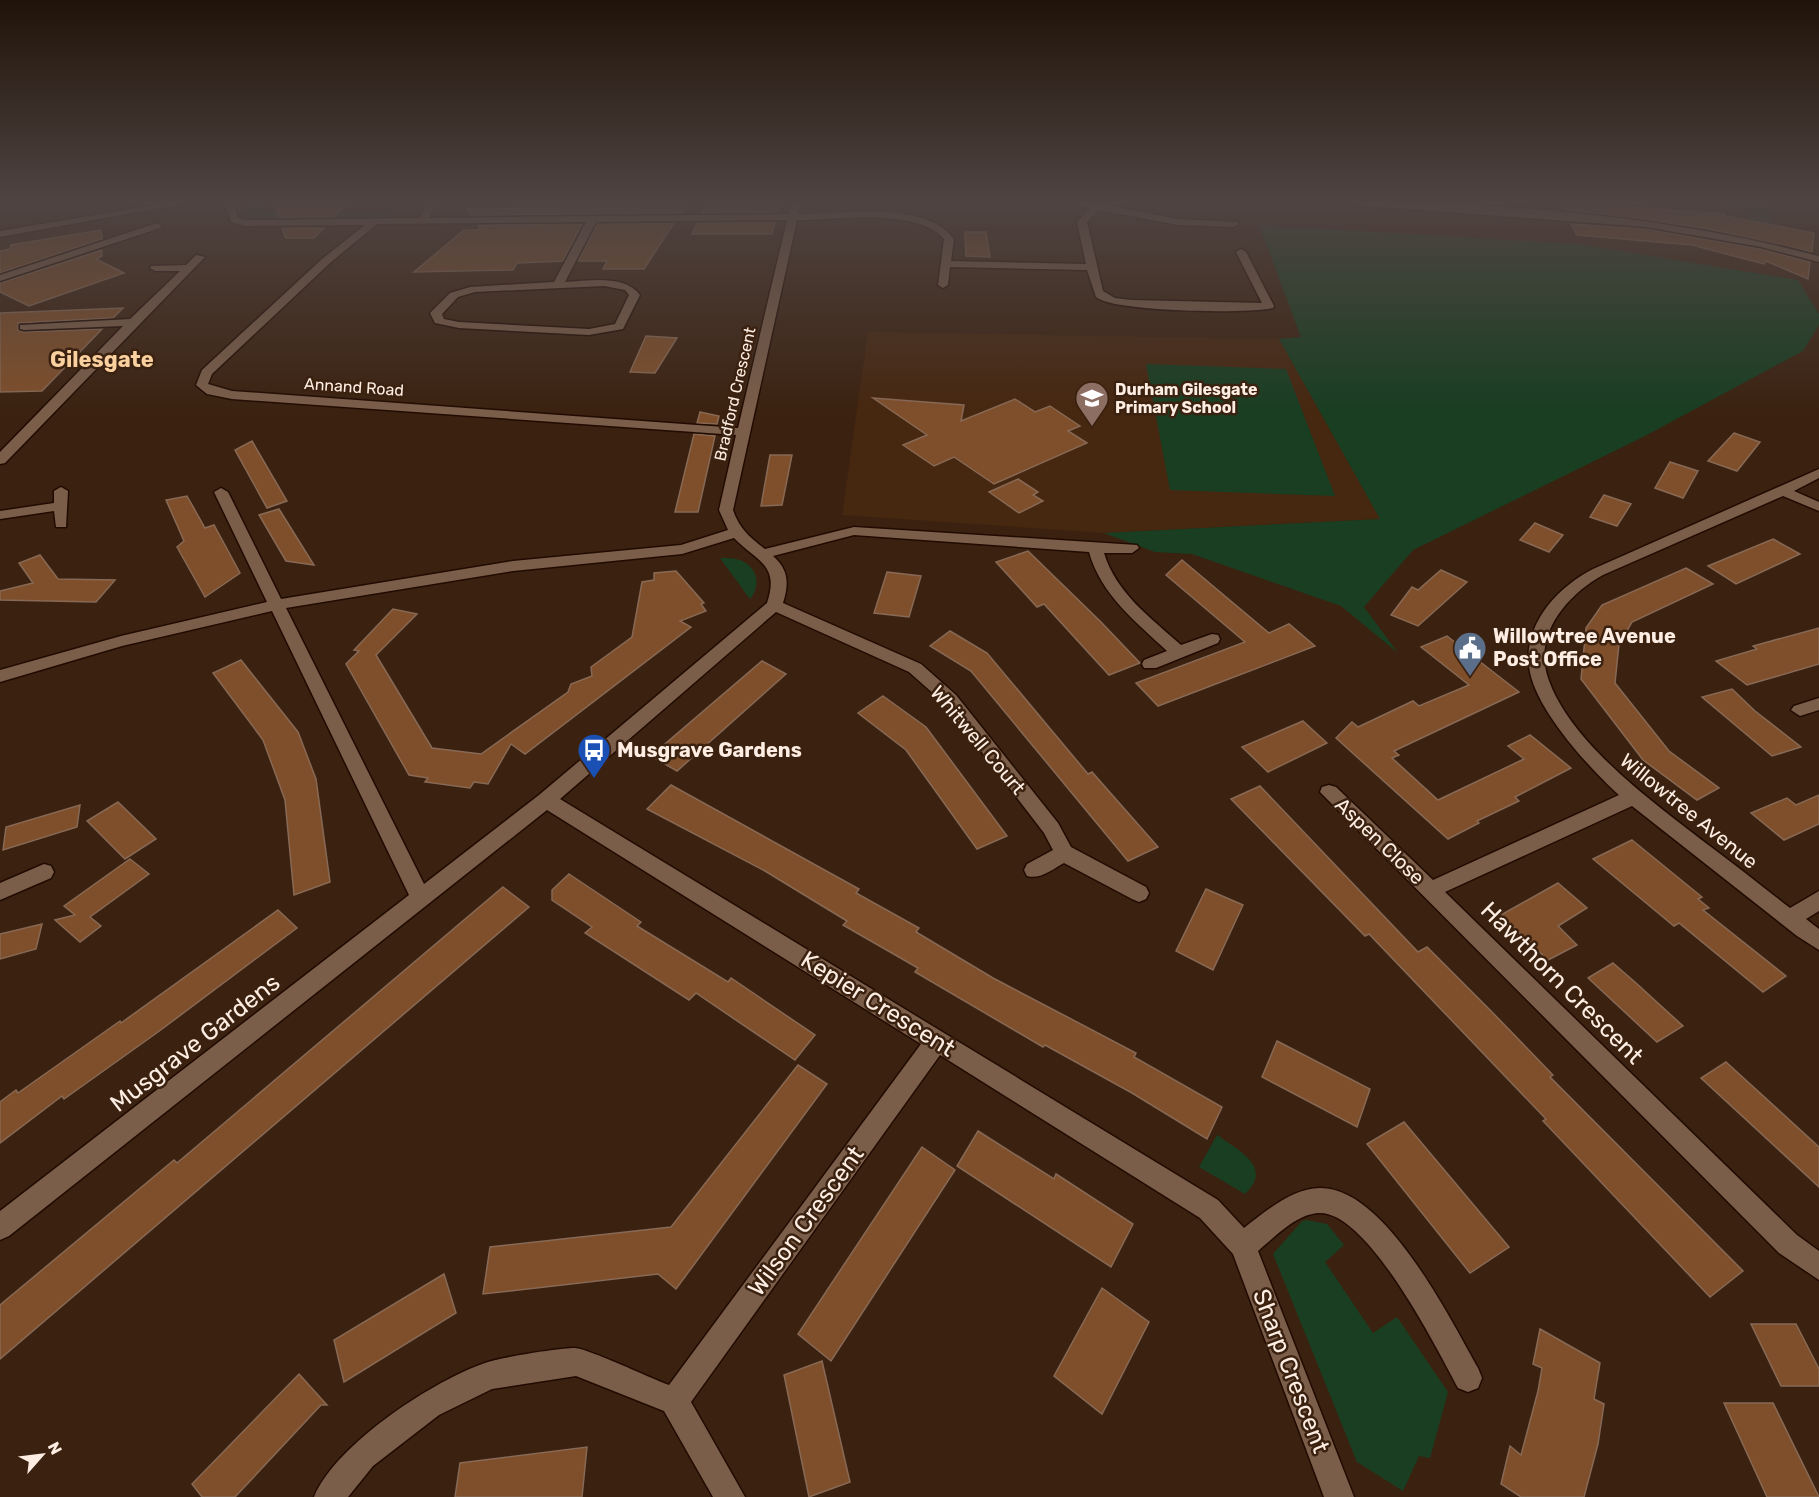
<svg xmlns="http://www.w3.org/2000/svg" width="1819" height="1497" font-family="Rubik,sans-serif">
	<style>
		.built { fill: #462710 }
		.green { fill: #193e22 }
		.building { fill: #7f4f2b; stroke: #876955; stroke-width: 1.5 }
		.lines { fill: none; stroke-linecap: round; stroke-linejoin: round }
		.minor-casing { stroke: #210b00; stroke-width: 3 }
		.minor { fill: #7b5e4a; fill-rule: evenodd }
		.labels { text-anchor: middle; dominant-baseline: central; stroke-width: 5; stroke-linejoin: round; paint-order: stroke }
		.far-street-label { font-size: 16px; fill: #feede2; stroke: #3b2210 }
		.far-poi-label { font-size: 16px; font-weight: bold; fill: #feede2; stroke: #3b2210; text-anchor: start }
		.poi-label { font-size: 20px; font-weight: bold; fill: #feede2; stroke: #3b2210; text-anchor: start }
		.street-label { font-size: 20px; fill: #feede2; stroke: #3b2210 }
		.far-district-label { font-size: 22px; font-weight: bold; fill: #f9d09e; stroke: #3b2210 }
		.near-street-label { font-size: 24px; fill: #feede2; stroke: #3b2210 }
	</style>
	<rect width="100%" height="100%" fill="#3b2210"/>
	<path class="built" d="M868 332 1279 339 1381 519 1104 533 842 515Z"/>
	<g class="green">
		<path d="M243 202H265L268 211H391L385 219 247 218Z"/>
		<path d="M1692 202H1754L1774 209 1769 214 1782 246 1757 240 1745 210Z"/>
		<path d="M1259 225 1577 244 1798 280 1819 314V325L1803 351 1645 436 1413 550 1364 607 1398 653 1341 606 1192 554 1155 552 1104 533 1380 519 1279 339 1301 337Z"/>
		<path d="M1146 364 1286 369 1335 496 1170 490Z"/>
		<path d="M720 558C726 558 734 558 740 560 758 567 761 586 750 599Z"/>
		<path d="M1217 1135C1238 1150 1274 1167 1245 1194L1199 1167Z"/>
		<path d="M1307 1220 1327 1224 1344 1245 1325 1262 1373 1333 1397 1317 1448 1392 1430 1458 1419 1456 1403 1491 1357 1462 1273 1254 1302 1221Z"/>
	</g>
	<g class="building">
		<path d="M273 202H348L334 217H279Z"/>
		<path d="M565 202H625L623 206H686L681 213 471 215 467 209 562 208Z"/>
		<path d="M1560 202 1725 214V216L1814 233 1812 252 1704 228 1564 210Z"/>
		<path d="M779 205 778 212 702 213 705 206Z"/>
		<path d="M775 222 772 234H692L697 223Z"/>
		<path d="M674 223 644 269H603L607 261H578L597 224Z"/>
		<path d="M582 224 563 261 517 263 513 270 414 272 464 230H481L478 225Z"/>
		<path d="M1571 224 1646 229 1761 249 1810 262 1808 279 1766 261 1764 264 1692 245 1577 235Z"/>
		<path d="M282 228H324L314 238H286Z"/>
		<path d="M101 230 102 239 0 273V251L10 249 11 245Z"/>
		<path d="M965 232H986L990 257 966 256Z"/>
		<path d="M102 250V256L96 259 124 273 29 306 0 292V283Z"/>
		<path d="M123 308 113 318 18 323V330L24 332 102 329 42 391 0 392V313Z"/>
		<path d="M646 336 677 338 655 373 630 372Z"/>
		<path d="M873 398 964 405 961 421 1015 399 1035 412 1050 406 1080 426 1068 431 1087 443 994 484 954 457 934 466 903 445 927 435Z"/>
		<path d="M700 412 719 416 717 424 697 423Z"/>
		<path d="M1734 433 1760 442 1737 471 1708 461Z"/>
		<path d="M694 434 715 436 698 512H675Z"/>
		<path d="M252 441 287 501 267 508 235 450Z"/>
		<path d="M770 455H792L782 505 761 506Z"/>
		<path d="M1670 462 1698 471 1683 498 1655 488Z"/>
		<path d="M1018 479 1038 492 1033 495 1043 501 1019 513 989 492Z"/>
		<path d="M1604 495 1631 504 1617 526 1590 517Z"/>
		<path d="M187 496 205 528 214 525 240 573 205 597 177 547 184 541 166 500Z"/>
		<path d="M279 509 314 565 286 561 259 515Z"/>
		<path d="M1535 523 1563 535 1549 552 1520 540Z"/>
		<path d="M1773 539 1800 554 1736 584 1708 566Z"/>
		<path d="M1028 551 1101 622 1140 663 1109 675 1044 604 1037 607 996 562Z"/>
		<path d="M40 555 58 579 115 580 96 602 0 600V591L33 583 19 563Z"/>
		<path d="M1182 560 1269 633 1289 624 1315 646 1158 706 1136 683 1245 642 1166 575Z"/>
		<path d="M1686 568 1713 584 1632 622 1619 644 1615 683 1669 751 1719 788 1697 800 1643 760 1581 679 1586 628 1602 605Z"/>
		<path d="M1441 570 1467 582 1418 626 1391 615 1412 587 1418 590Z"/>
		<path d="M676 571 704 603 701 604 706 611 680 621 691 627 525 754 511 744 488 784 474 782 470 788 425 782 428 778 409 775 346 664 359 651 354 650 393 609 417 614 376 655 432 748 481 754 568 692 571 684 592 676 591 667 632 637 642 582 654 580V573Z"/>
		<path d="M887 572 921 576 909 617 874 613Z"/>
		<path d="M1819 628V664L1747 685 1716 661 1757 649 1753 646Z"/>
		<path d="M950 631 987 653 1088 774 1092 772 1158 847 1128 861 971 671 930 646Z"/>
		<path d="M1447 636 1519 692 1394 751 1399 755 1392 758 1438 800 1524 759 1508 746 1530 735 1571 768 1515 797 1519 801 1477 821 1479 823 1448 839 1336 738 1352 722 1358 727 1413 701 1419 706 1469 685 1421 647Z"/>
		<path d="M241 660 298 732 316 779 330 882 294 895 285 800 263 740 213 673Z"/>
		<path d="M762 661 786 674 677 771 651 756Z"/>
		<path d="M1732 689 1755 711 1801 747 1772 756 1702 697Z"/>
		<path d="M883 696 926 727 1007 836 977 849 906 750 858 713Z"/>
		<path d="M1303 721 1327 743 1268 772 1242 747Z"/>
		<path d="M671 785 859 889 856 893 919 928 916 932 993 978 1136 1053 1134 1057 1222 1107 1207 1139 1132 1093 1045 1045 1043 1047 915 972 918 968 843 925 847 921 765 871 647 809Z"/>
		<path d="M1260 786 1418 952 1427 947 1493 1013 1553 1075 1550 1077 1743 1271 1710 1297 1543 1121 1546 1119 1369 934 1365 936 1231 799Z"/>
		<path d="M1819 795V824L1784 840 1751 813 1787 798 1796 805Z"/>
		<path d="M118 802 156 839 125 859 87 821Z"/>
		<path d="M80 805 77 827 3 850 6 827Z"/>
		<path d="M1632 840 1702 897 1698 899 1709 908 1703 910 1786 976 1763 992 1679 923 1674 926 1593 859Z"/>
		<path d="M130 859 149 874 90 917 101 926 80 942 55 920 75 915 64 906Z"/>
		<path d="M569 874 641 922 637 926 728 982 731 978 815 1035 795 1060 696 993 689 1000 585 933 592 927 552 900V890Z"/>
		<path d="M1558 883 1587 908 1558 926 1577 945 1548 960 1501 915Z"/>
		<path d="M503 887 529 907 0 1359V1305L174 1160 177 1163Z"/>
		<path d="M1206 889 1243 905 1213 970 1176 951Z"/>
		<path d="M278 910 297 928 158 1032 64 1099 62 1096 0 1143V1102L16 1090 18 1093 120 1021 121 1023Z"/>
		<path d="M42 924 36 949 0 959V934Z"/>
		<path d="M1613 963 1636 983 1683 1026 1657 1042 1588 978Z"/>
		<path d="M1277 1041 1370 1089 1357 1127 1262 1077Z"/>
		<path d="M1726 1062 1819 1147V1187L1701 1078Z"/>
		<path d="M798 1065 827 1084 676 1289 658 1274 483 1294 490 1247 671 1227Z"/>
		<path d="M1404 1122 1509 1247 1470 1273 1367 1144Z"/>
		<path d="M978 1131 1054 1179 1056 1174 1133 1224 1111 1267 957 1166Z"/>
		<path d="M922 1147 955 1170 831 1361 798 1334Z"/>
		<path d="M444 1274 456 1313 344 1382 334 1340Z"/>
		<path d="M1102 1288 1149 1322 1102 1414 1054 1376Z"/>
		<path d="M1751 1324H1796L1819 1369V1386H1781Z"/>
		<path d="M1540 1329 1600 1363 1594 1399 1604 1404 1598 1444 1584 1497H1521L1501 1484 1510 1446 1521 1455 1538 1391 1542 1368 1533 1364Z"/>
		<path d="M822 1361 850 1482 809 1497 784 1375Z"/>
		<path d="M299 1374 327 1405H321L235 1497H202L192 1484Z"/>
		<path d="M1724 1403H1773L1819 1497H1767Z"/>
		<path d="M587 1447 582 1497H455L460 1463Z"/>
	</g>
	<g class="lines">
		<defs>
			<g id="minor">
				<path d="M172 202H194L0 237V231Z"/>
				<path d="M224 202H234L238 218 245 220 420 218 427 202H437L429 218 788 214 791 202H801L798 214C842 214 925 200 954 239L951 261 1086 264 1077 222 1090 208 1069 202 1097 203 1178 219 1237 222 1239 224 1234 227 1178 225 1099 210 1087 222 1103 291 1115 298 1132 300 1262 303 1236 252 1241 249 1246 252 1274 306 1273 308C1247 314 1114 312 1096 297L1087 270 950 267 948 285 943 288 938 285 944 239C917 207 836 220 797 220L733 510C739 528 749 537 765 549L854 527 1137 545 1139 548 1132 553H1104C1116 593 1151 618 1181 645L1212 634 1218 635 1220 639 1218 643 1156 668H1144L1142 664 1144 660 1167 651C1136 622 1101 595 1089 552L854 535 773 556C789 570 789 584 783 603L921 664 956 695 1058 823 1071 847 1146 887 1149 893 1146 899 1139 902 1132 899 1064 863C1053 869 1040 880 1027 876L1024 870 1027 864 1053 850 1044 833 944 703 909 672 776 612 560 799 1218 1200 1244 1228C1265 1212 1292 1188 1320 1188 1385 1187 1450 1319 1478 1368L1482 1378 1478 1388 1468 1392 1458 1388C1437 1349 1368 1211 1319 1213 1296 1214 1275 1237 1258 1251L1354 1497H1324L1233 1254 1200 1218 940 1055 691 1402 745 1497H713L664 1411 576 1376 492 1389 439 1415 373 1466 348 1497H314C336 1444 435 1379 488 1362 503 1357 560 1348 575 1348 589 1349 650 1378 669 1385L921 1044 547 810 9 1236 0 1240V1211L409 895 272 611 122 646 0 682V670L121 636 267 602 214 492 221 488 228 492 281 599 513 561 681 545 728 530 719 510 736 435 232 399 207 394 196 385 202 370 322 259 365 225 244 226 231 222ZM787 220 738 428 232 391 208 384 212 374 330 263 377 224 586 222 554 282 470 287 450 293 430 313 435 323 459 328 589 335 623 329 640 295C624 274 589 281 565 282L596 222ZM604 286 625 290 629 295 615 324 589 329 459 322 444 319 442 314 458 297 475 292ZM734 538C757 562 780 564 767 603L539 795 424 884 286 608 513 571 682 554Z"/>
				<path d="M1349 202C1506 202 1667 216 1819 256V262L1761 247 1646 227 1354 205Z"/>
				<path d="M157 223 162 226 160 228 0 281V275Z"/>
				<path d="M196 255 205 257 5 463 0 464V452L123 326 24 330 20 329V325L130 319 180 271H155L150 268 151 266 186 265Z"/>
				<path d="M1819 469V478L1794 491 1819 502V511L1783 496 1603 575C1567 595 1533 634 1548 678 1570 744 1658 806 1711 847 1738 867 1764 888 1790 908L1819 891V911L1806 919 1819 929V950L1797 936 1632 806 1445 892 1797 1235 1819 1251V1280L1779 1253 1320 792 1322 787 1329 785 1336 787 1433 880 1619 795C1589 768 1533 707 1529 666 1524 623 1558 587 1593 569Z"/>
				<path d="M61 487 68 491 66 527H56L54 511 0 519V511L54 503V491Z"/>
				<path d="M1819 698V710L1800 716 1791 710 1794 706Z"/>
				<path d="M44 864 51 866 54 872 51 878 0 900V883Z"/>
			</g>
		</defs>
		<use href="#minor" class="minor-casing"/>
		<use href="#minor" class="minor"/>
	</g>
	<linearGradient id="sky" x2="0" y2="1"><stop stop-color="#201309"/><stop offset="0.49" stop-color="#4f4442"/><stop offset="1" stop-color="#4f4442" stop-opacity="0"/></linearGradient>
	<rect width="1819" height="412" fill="url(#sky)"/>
	<defs>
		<symbol id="school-pin" viewBox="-11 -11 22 30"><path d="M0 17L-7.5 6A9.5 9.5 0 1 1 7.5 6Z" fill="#8d6e63" stroke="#3b2210"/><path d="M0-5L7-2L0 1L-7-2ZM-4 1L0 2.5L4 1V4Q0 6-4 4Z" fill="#fff"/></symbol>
		<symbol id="civic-pin" viewBox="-11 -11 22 30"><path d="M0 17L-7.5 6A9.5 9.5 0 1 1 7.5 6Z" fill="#5c6f8a" stroke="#3b2210"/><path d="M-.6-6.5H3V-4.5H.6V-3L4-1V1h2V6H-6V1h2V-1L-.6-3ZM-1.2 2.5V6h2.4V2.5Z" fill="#fff"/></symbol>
		<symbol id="bus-pin" viewBox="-11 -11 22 30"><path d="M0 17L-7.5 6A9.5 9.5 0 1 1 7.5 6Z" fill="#1a4fb4" stroke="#3b2210"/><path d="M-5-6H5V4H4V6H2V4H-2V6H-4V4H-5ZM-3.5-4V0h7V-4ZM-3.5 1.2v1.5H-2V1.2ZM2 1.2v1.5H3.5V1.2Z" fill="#fff"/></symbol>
	</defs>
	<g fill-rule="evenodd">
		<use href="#school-pin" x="1073" y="379" width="38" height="52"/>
		<use href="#civic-pin" x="1451" y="629" width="38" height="52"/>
		<use href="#bus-pin" x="575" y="731" width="38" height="52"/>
	</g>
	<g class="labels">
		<g class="far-street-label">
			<text transform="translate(354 387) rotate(4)">Annand Road</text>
			<text transform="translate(735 394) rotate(-77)">Bradford Crescent</text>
		</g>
		<g class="far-poi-label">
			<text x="1115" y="389">Durham Gilesgate<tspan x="1115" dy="18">Primary School</tspan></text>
		</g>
		<g class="poi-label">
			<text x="1493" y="636">Willowtree Avenue<tspan x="1493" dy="23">Post Office</tspan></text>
			<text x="617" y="750">Musgrave Gardens</text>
		</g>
		<g class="street-label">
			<text transform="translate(978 740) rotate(50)">Whitwell Court</text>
			<text transform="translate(1689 811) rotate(39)">Willowtree Avenue</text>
			<text transform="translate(1380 841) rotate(44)">Aspen Close</text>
		</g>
		<g class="far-district-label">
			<text x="102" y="359">Gilesgate</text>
		</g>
		<g class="near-street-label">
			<text transform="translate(1562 983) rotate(45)">Hawthorn Crescent</text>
			<text transform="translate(878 1004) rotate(32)">Kepier Crescent</text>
			<text transform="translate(195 1043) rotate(-38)">Musgrave Gardens</text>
			<text transform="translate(806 1221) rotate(-54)">Wilson Crescent</text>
			<text transform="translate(1291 1371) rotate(69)">Sharp Crescent</text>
		</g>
	</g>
	<g transform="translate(42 1455) rotate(62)" stroke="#3b2210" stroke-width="4.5" paint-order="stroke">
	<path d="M0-4.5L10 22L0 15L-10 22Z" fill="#feede2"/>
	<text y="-9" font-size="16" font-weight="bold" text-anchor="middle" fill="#feede2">N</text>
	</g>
</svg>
